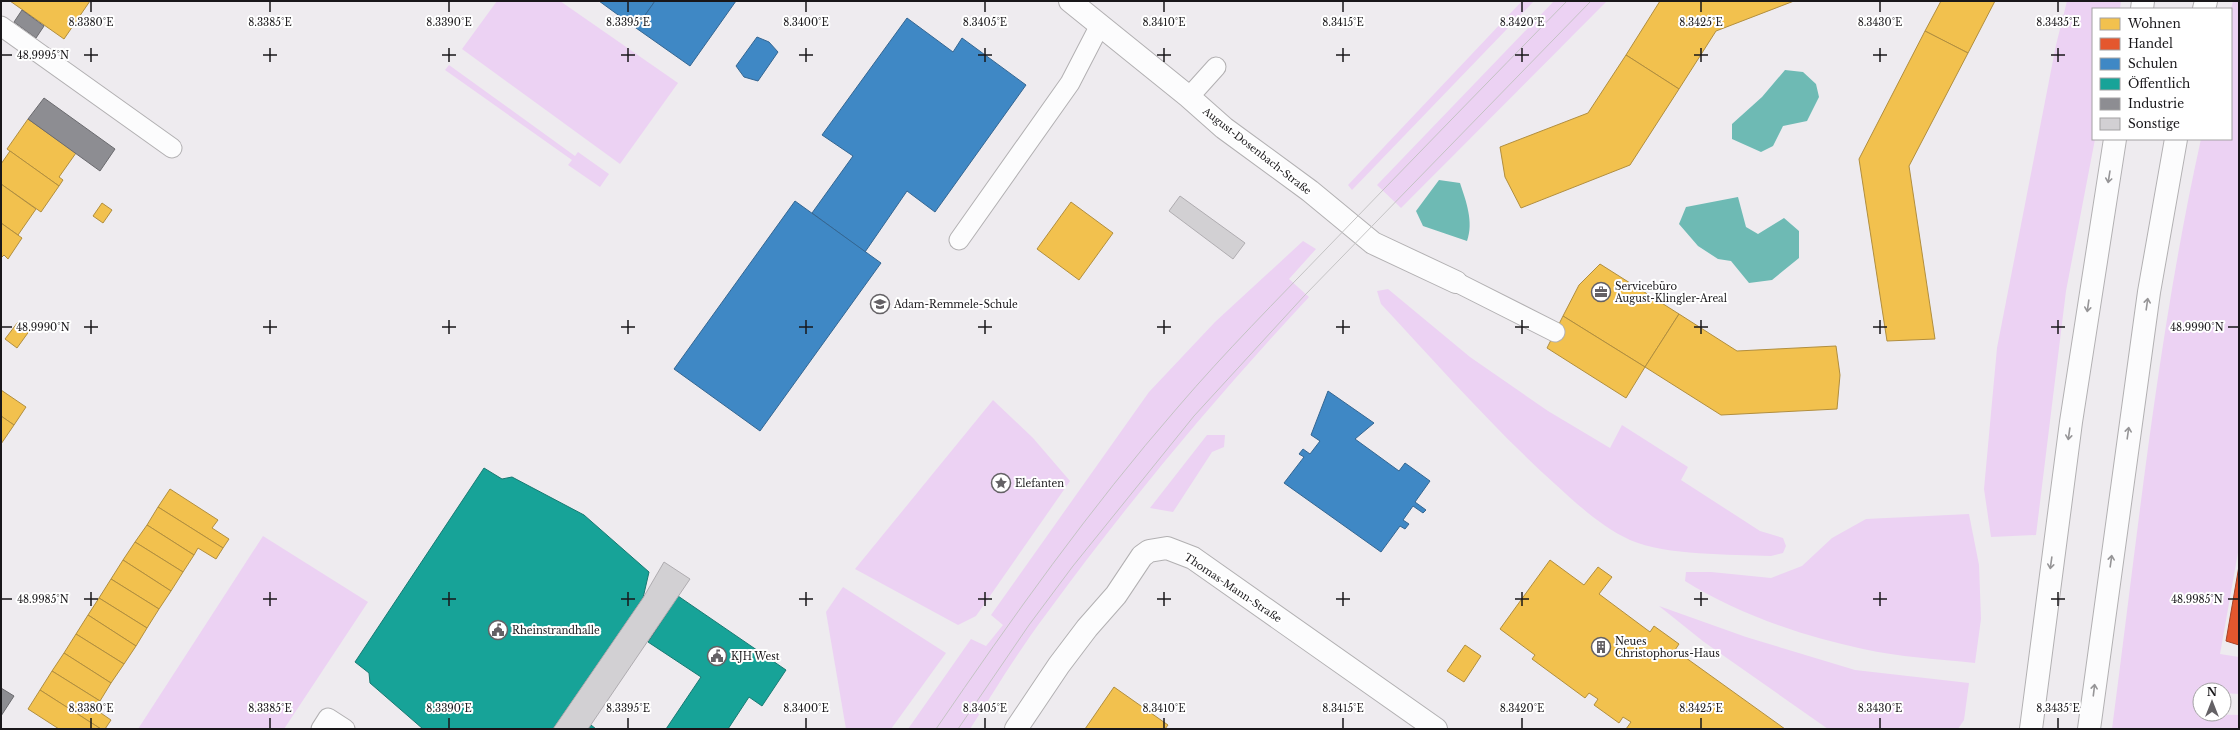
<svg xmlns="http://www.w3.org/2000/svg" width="2240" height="730" font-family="'Libre Baskerville',serif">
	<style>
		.green { fill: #ecd2f3 }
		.water { fill: #6ebab4 }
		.homes { fill: #f2c14e; stroke: #b18e3e }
		.shops { fill: #e4572e; stroke: #a74428 }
		.schools { fill: #3f88c5; stroke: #346692 }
		.public { fill: #17a398; stroke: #187972 }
		.industry { fill: #8d8d92; stroke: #6a6a6e }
		.building { fill: #d2d0d3; stroke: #afacb0 }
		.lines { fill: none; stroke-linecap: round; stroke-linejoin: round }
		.service-casing { stroke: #b2b0b2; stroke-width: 21 }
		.minor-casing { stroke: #b2b0b2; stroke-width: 24 }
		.trunk-casing { stroke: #b2b0b2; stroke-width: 24 }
		.service { stroke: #fcfcfd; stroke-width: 19 }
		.minor { stroke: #fcfcfd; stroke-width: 22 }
		.trunk { stroke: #fcfcfd; stroke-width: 22 }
		.tram { stroke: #c4c3c4; stroke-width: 1 }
		.oneway { stroke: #969597 }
		.ticks { fill: none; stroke: #19171a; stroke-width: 1.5 }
		.labels { text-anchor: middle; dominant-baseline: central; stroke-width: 4; stroke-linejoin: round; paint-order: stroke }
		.street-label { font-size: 10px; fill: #19171a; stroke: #fff }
		.poi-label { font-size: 10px; fill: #19171a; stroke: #fff; text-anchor: start }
		.ticks-label { font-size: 10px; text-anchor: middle; fill: #19171a; stroke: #fff; stroke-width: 4; stroke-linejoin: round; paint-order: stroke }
	</style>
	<rect width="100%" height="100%" fill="#eeebef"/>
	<g class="green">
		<path d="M497 1H560L678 83 620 164 462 49Z"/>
		<path d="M1522 1H1534L1352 190 1348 185Z"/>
		<path d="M1554 1H1607L1401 208 1377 185Z"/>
		<path d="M2067 1H2121L2120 9H2093V139H2095L2066 291 2036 535 1991 537 1984 489 1997 348 2056 45Z"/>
		<path d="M2233 1H2239V547L2220 654 2239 657V694L2224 693V690H2200V714L2239 715V729H2112C2138 532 2158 333 2201 139H2231V9Z"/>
		<path d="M449 65 575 156 578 152 609 174 600 187 568 165 572 160 445 70Z"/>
		<path d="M1303 241 1316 249 1289 279 1309 297C1216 397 1128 502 1047 613 1019 650 995 690 970 729H908L971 639 986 646 1003 625 991 615 1149 392 1215 322Z"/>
		<path d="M1388 289 1470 357 1548 411 1610 448 1622 425 1688 467 1681 480 1760 531 1783 538 1786 546 1783 553 1771 556C1730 554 1667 556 1630 540 1602 527 1578 505 1555 484 1493 428 1438 365 1381 304L1377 291Z"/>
		<path d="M993 400 1033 438 1070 481 976 616 958 625 855 569Z"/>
		<path d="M1207 435H1225L1224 447 1212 452 1173 512 1150 508Z"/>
		<path d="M1969 514 1979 565 1981 619 1975 663C1938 659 1899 657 1863 649 1802 636 1738 614 1685 581L1686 572H1711L1771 578 1802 566 1832 538 1866 519Z"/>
		<path d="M263 536 368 602 284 729H138Z"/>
		<path d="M843 587 946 653 891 729H846L826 612Z"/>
		<path d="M1659 606 1746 637 1855 670 1969 683 1964 720 1958 729H1828L1704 642Z"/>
	</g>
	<g class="water">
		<path d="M1785 70 1803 72 1816 84 1819 97 1807 121 1783 126 1773 146 1761 152 1732 139V124L1762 97Z"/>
		<path d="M1439 180 1460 183C1466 201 1474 222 1467 241L1423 226 1416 211Z"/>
		<path d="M1738 197 1746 227 1758 234 1784 218 1799 231V258L1772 280 1749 283 1731 261 1718 259 1698 246 1679 224 1686 207Z"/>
	</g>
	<g class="homes">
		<path d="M10 1H90L64 39Z"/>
		<path d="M1660 1H1794L1716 31 1679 89 1626 55Z"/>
		<path d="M1941 1H1995L1968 53 1925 31Z"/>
		<path d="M1925 31 1968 53 1909 166 1935 339 1887 341 1859 159Z"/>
		<path d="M1626 55 1679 89 1630 165 1521 208 1505 177 1500 147 1588 113Z"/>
		<path d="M28 119 76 153 59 177 63 180 59 186 7 149Z"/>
		<path d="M10 151 59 186 41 212 1 184V164Z"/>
		<path d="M1 184 36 209 18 235 1 223Z"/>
		<path d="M1071 202 1113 233 1079 280 1037 249Z"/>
		<path d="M102 203 112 210 103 223 93 216Z"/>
		<path d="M1 223 22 238 8 259 4 255 1 258Z"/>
		<path d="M1600 264 1679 314 1645 367 1563 316 1579 285Z"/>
		<path d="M1679 314 1737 351 1836 346 1840 375 1837 409 1721 415 1645 367Z"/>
		<path d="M1563 316 1645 367 1626 398 1547 348Z"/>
		<path d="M18 322 30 330 17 348 5 339Z"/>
		<path d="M1 390 26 407 14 425 1 416Z"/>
		<path d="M1 416 14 425 1 444Z"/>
		<path d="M170 489 218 520 212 528 229 539 223 548 158 507Z"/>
		<path d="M158 507 223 548 216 559 198 548 194 555 147 525Z"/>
		<path d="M147 525 194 555 183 572 135 542Z"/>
		<path d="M135 542 183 572 171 591 123 560Z"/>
		<path d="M123 560 171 591 159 609 111 579Z"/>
		<path d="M1550 560 1584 585 1598 567 1612 577 1599 594 1650 632 1654 626 1679 644 1675 650 1785 729H1626L1631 722 1623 717 1619 723 1594 705 1598 699 1589 693 1585 698 1532 659 1535 655 1500 629Z"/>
		<path d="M111 579 159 609 147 628 99 598Z"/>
		<path d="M99 598 147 628 136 646 88 615Z"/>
		<path d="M88 615 136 646 124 664 76 634Z"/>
		<path d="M76 634 124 664 111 683 64 653Z"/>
		<path d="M1465 645 1481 656 1464 682 1447 671Z"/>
		<path d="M64 653 111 683 100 701 52 671Z"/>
		<path d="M52 671 100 701 95 709 111 720 105 729H101L40 690Z"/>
		<path d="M1114 687 1168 725 1165 729H1085Z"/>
		<path d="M40 690 101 729H59L28 709Z"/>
	</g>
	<path class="shops" d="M2239 566V645L2226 641Z"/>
	<g class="schools">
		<path d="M599 1H655L636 28Z"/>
		<path d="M655 1H736L690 66 636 28Z"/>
		<path d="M907 18 953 52 962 38 1026 85 935 212 907 191 865 252 812 213 853 156 822 135Z"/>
		<path d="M757 37 769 42 778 52 758 81 744 77 736 66Z"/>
		<path d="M795 201 881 263 760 431 674 369Z"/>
		<path d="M1328 391 1374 423 1355 439 1399 471 1405 463 1430 481 1415 502 1426 510 1423 513 1413 506 1403 520 1409 524 1405 529 1400 526 1381 552 1284 483 1304 457 1299 454 1303 449 1310 454 1320 441 1311 435Z"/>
	</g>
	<g class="public">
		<path d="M484 468 502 479 512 477 584 515 649 572 643 598 553 729H423L370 683 369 673 355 662Z"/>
		<path d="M678 596 786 670 762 706 749 697 728 729H666L701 677 648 642Z"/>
		<path d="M591 725 596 729H588Z"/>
	</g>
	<g class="industry">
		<path d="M22 10 44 26 36 38 14 22Z"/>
		<path d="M44 98 115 149 100 171 28 119Z"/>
		<path d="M1 688 14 696 1 716Z"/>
	</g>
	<g class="building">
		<path d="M1180 196 1245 243 1233 259 1169 211Z"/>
		<path d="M664 562 690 579 588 729H553L643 598Z"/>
	</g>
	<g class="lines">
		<defs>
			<g id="service">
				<path d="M1 26 172 148"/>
				<path d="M1189 97 1216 67"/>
				<path d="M959 240 1070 83 1100 25"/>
				<path d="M1456 282 1555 332"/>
				<path d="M321 729 328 718 345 729"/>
			</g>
			<g id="minor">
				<path d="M1070 1 1189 97 1224 128 1310 191 1373 243 1456 282"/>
				<path d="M1016 729 1059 665 1087 628 1116 595 1142 556 1149 551 1167 548 1193 558 1436 729"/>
			</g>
			<g id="trunk">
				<path d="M2142 9 2143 1"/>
				<path d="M2204 9 2206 1"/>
				<path d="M2031 729 2071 422 2115 139"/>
				<path d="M2089 729 2149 292 2176 139"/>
			</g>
		</defs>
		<use href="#service" class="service-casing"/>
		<use href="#minor" class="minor-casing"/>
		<use href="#trunk" class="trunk-casing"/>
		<use href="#service" class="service"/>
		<use href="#minor" class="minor"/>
		<use href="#trunk" class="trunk"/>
		<g class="tram">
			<path d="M936 729C1012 618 1090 508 1178 407 1225 352 1277 300 1327 248 1407 165 1487 83 1567 1"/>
			<path d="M958 729 1029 625 1073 566 1194 416 1305 295 1591 1"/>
		</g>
	</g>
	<defs><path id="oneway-shaft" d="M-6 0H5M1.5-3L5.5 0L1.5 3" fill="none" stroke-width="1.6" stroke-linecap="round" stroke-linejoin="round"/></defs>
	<g class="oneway">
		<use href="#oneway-shaft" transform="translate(2109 177) rotate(99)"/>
		<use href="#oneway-shaft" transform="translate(2147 304) rotate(-82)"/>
		<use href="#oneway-shaft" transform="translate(2088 306) rotate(98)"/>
		<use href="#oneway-shaft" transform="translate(2128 433) rotate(-82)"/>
		<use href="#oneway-shaft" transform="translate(2069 434) rotate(98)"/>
		<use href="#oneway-shaft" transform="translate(2111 561) rotate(-82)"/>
		<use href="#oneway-shaft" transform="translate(2051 563) rotate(98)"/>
		<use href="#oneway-shaft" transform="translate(2094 690) rotate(-83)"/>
	</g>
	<path class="ticks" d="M91 2V12M270 2V12M449 2V12M628 2V12M806 2V12M985 2V12M1164 2V12M1343 2V12M1522 2V12M1701 2V12M1880 2V12M2058 2V12M91 48V62M270 48V62M449 48V62M628 48V62M806 48V62M985 48V62M1164 48V62M1343 48V62M1522 48V62M1701 48V62M1880 48V62M2058 48V62M2 55H12M84 55H98M263 55H277M442 55H456M621 55H635M799 55H813M978 55H992M1157 55H1171M1336 55H1350M1515 55H1529M1694 55H1708M1873 55H1887M2051 55H2065M91 320V334M270 320V334M449 320V334M628 320V334M806 320V334M985 320V334M1164 320V334M1343 320V334M1522 320V334M1701 320V334M1880 320V334M2058 320V334M2 327H12M84 327H98M263 327H277M442 327H456M621 327H635M799 327H813M978 327H992M1157 327H1171M1336 327H1350M1515 327H1529M1694 327H1708M1873 327H1887M2051 327H2065M2228 327H2238M91 592V606M270 592V606M449 592V606M628 592V606M806 592V606M985 592V606M1164 592V606M1343 592V606M1522 592V606M1701 592V606M1880 592V606M2058 592V606M2 599H12M84 599H98M263 599H277M442 599H456M621 599H635M799 599H813M978 599H992M1157 599H1171M1336 599H1350M1515 599H1529M1694 599H1708M1873 599H1887M2051 599H2065M2228 599H2238M91 718V728M270 718V728M449 718V728M628 718V728M806 718V728M985 718V728M1164 718V728M1343 718V728M1522 718V728M1701 718V728M1880 718V728M2058 718V728"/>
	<defs>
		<symbol id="office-ring" viewBox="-11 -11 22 22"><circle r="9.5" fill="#fff" stroke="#646165" stroke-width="1.5"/><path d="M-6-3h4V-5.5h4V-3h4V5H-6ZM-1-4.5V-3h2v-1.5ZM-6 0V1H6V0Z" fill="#646165"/></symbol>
		<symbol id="school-ring" viewBox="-11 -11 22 22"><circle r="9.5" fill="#fff" stroke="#646165" stroke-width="1.5"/><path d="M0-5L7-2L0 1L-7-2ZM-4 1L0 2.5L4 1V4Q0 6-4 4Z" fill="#646165"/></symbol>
		<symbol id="sight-ring" viewBox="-11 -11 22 22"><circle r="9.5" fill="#fff" stroke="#646165" stroke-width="1.5"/><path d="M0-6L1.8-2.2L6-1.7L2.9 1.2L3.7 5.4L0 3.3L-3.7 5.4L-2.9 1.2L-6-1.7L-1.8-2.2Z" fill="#646165"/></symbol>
		<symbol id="civic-ring" viewBox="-11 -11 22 22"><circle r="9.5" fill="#fff" stroke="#646165" stroke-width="1.5"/><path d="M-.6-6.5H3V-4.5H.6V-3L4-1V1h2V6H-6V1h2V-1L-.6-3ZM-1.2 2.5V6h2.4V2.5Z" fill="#646165"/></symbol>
		<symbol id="building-ring" viewBox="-11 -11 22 22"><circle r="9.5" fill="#fff" stroke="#646165" stroke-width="1.5"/><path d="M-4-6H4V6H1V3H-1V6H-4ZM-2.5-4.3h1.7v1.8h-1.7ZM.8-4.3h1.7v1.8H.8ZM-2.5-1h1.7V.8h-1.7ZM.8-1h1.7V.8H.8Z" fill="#646165"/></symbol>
	</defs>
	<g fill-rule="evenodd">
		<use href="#office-ring" x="1590" y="281" width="22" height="22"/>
		<use href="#school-ring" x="869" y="293" width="22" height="22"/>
		<use href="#sight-ring" x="990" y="472" width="22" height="22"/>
		<use href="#civic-ring" x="487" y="619" width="22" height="22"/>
		<use href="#building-ring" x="1590" y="636" width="22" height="22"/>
		<use href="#civic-ring" x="706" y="645" width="22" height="22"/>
	</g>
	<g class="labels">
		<g class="street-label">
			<text transform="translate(1257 151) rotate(38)">August-Dosenbach-Straße</text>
			<text transform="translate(1233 588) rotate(34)">Thomas-Mann-Straße</text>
		</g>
		<g class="poi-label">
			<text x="1615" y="286">Servicebüro<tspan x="1615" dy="12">August-Klingler-Areal</tspan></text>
			<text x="894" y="304">Adam-Remmele-Schule</text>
			<text x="1015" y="483">Elefanten</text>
			<text x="512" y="630">Rheinstrandhalle</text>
			<text x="1615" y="641">Neues<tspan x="1615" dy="12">Christophorus-Haus</tspan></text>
			<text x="731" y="656">KJH West</text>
		</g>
	</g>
	<g class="ticks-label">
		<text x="91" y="26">8.3380°E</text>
		<text x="270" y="26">8.3385°E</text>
		<text x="449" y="26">8.3390°E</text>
		<text x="628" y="26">8.3395°E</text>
		<text x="806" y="26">8.3400°E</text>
		<text x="985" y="26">8.3405°E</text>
		<text x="1164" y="26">8.3410°E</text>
		<text x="1343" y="26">8.3415°E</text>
		<text x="1522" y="26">8.3420°E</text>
		<text x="1701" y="26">8.3425°E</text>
		<text x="1880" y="26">8.3430°E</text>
		<text x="2058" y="26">8.3435°E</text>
		<text x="43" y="59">48.9995°N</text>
		<text x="43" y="331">48.9990°N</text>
		<text x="2197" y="331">48.9990°N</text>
		<text x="43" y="603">48.9985°N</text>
		<text x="2197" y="603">48.9985°N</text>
		<text x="91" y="712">8.3380°E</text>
		<text x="270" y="712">8.3385°E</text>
		<text x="449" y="712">8.3390°E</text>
		<text x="628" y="712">8.3395°E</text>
		<text x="806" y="712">8.3400°E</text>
		<text x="985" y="712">8.3405°E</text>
		<text x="1164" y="712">8.3410°E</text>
		<text x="1343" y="712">8.3415°E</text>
		<text x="1522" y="712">8.3420°E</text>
		<text x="1701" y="712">8.3425°E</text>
		<text x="1880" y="712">8.3430°E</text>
		<text x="2058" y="712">8.3435°E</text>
	</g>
	<rect width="2240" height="730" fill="none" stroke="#19171a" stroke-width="4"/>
	<rect x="2092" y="8" width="140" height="132" fill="#ffffff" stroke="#a3a2a3"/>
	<rect x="2100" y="18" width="20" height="12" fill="#f2c14e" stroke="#a3a2a3"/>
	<text x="2128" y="28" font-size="12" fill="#19171a">Wohnen</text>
	<rect x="2100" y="38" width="20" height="12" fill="#e4572e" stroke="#a3a2a3"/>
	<text x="2128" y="48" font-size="12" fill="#19171a">Handel</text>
	<rect x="2100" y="58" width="20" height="12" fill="#3f88c5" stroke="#a3a2a3"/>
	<text x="2128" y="68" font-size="12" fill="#19171a">Schulen</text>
	<rect x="2100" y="78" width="20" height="12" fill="#17a398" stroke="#a3a2a3"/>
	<text x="2128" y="88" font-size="12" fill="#19171a">Öffentlich</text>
	<rect x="2100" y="98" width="20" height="12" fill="#8d8d92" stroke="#a3a2a3"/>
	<text x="2128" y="108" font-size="12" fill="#19171a">Industrie</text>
	<rect x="2100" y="118" width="20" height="12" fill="#d2d0d3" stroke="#a3a2a3"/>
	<text x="2128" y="128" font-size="12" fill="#19171a">Sonstige</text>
	<g transform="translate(2212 702)"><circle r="19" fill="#ffffff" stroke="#a3a2a3"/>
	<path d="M0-3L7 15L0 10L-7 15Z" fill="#646165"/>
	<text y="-6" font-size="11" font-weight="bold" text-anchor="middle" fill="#19171a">N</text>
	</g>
</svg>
